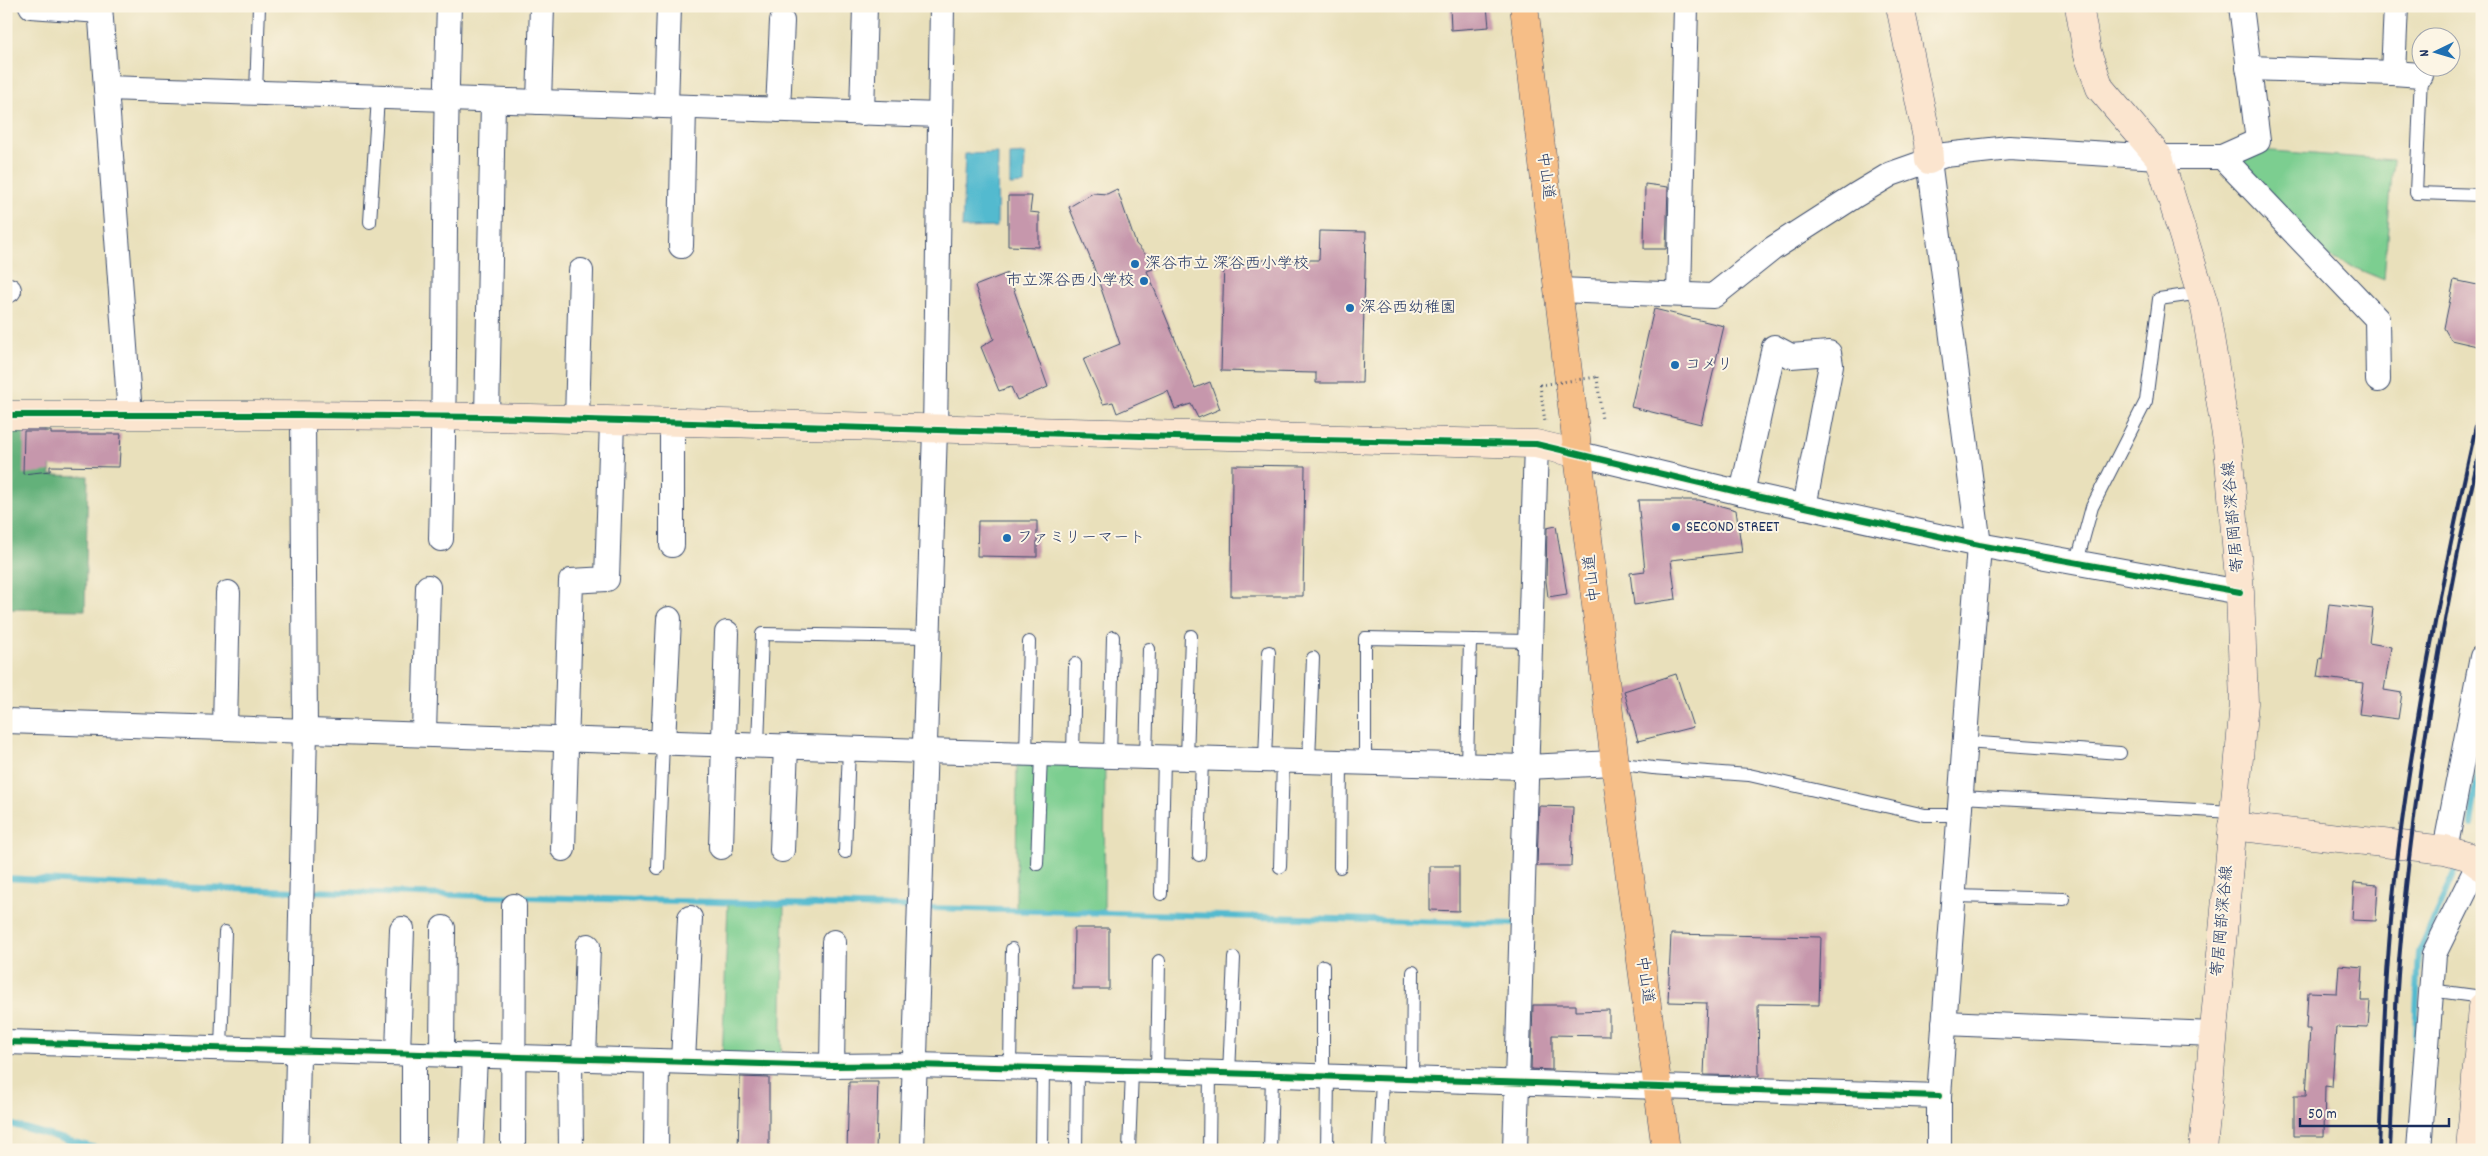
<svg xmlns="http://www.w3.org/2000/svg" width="2488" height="1156" font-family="Dekko,'Klee One',sans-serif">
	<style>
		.green { fill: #7bce90; stroke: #4b7e77 }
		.forest { fill: #64b17a; stroke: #40706c }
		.water { fill: #52bacf; stroke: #367496 }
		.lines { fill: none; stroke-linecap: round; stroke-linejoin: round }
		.stream { stroke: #52bacf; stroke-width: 6 }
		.building { fill: #c697ac }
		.lane-casing { stroke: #3a4a6c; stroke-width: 14 }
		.street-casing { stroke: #3a4a6c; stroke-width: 26 }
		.secondary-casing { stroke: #3a4a6c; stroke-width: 29 }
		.highway-casing { stroke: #3a4a6c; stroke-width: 29 }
		.path { stroke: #3a4a6c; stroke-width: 3; stroke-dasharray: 1 4; stroke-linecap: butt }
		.lane { stroke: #fff; stroke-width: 12 }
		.street { stroke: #fff; stroke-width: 24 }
		.secondary { stroke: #fbe5cf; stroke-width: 28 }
		.highway { stroke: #f6be87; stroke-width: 28 }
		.rail { stroke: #1b2f5e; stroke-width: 4 }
		.path-bridge { stroke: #3a4a6c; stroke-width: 3; stroke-dasharray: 1 4; stroke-linecap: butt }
		.cycleway-casing { stroke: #fcf5e5; stroke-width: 9 }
		.cycleway { stroke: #00873e; stroke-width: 6 }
		.poi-dot { fill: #1f6fb2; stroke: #fcf5e5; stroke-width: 2 }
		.labels { text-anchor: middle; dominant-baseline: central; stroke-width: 4; stroke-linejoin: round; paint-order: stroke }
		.street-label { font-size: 16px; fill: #1b2f5e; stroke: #fcf5e5 }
		.poi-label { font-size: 16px; fill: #1b2f5e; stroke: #fcf5e5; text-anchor: start }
	</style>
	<rect width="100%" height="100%" fill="#fcf5e5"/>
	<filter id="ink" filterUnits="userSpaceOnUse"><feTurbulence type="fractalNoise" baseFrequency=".02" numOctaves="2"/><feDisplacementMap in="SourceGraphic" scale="10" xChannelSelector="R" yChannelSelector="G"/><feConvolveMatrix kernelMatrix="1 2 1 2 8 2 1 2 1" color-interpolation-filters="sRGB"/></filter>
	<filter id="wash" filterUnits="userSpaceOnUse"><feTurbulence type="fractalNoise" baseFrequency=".0096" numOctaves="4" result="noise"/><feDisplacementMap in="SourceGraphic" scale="20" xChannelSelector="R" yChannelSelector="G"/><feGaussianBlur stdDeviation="1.12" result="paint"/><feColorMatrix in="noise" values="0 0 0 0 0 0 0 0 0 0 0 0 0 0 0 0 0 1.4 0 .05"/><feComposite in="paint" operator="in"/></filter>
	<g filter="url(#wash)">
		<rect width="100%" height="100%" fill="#e9e0bb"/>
		<g class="green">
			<path d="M2259 150 2393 160 2384 280 2329 257 2241 166 2243 151Z"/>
			<path d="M1017 754 1105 756 1104 913 1016 911Z"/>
			<path d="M728 903 784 905 781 1064 722 1063Z"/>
		</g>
		<path class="forest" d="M6 415H52L50 475 88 476 85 610 6 609Z"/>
		<g class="water">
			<path d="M998 153 997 227 962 228 965 154Z"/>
			<path d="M1025 154 1024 184 1010 185V155Z"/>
		</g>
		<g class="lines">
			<g class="stream">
				<path d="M2471 825 2482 742"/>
				<path d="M6 878 171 887 296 891"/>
				<path d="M306 891 1518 924"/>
				<path d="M2413 1076 2419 953 2456 868"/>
				<path d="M6 1123 103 1150"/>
			</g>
		</g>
		<g id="blocks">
			<g class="building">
				<path d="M1450 6H1487L1489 27 1451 30Z"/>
				<path d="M1645 184 1668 187 1666 249H1644Z"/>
				<path d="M1117 189 1136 244 1148 257 1153 269 1147 271 1195 388 1210 382 1220 409 1198 418 1191 404 1175 409 1168 391 1117 413 1113 402 1103 404 1083 359 1120 344 1093 265 1069 207 1093 193 1107 194Z"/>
				<path d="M1008 196H1032L1030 212 1039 213V247L1008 246Z"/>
				<path d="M1320 231 1366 232 1362 383H1316V373L1221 371 1224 260H1319Z"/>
				<path d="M1008 273 1048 387 1017 400 1011 387 999 391 981 347 994 339 975 286Z"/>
				<path d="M2454 280 2482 286V326L2477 346 2451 340 2444 328Z"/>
				<path d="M1654 309 1724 326 1701 424 1631 407Z"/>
				<path d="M24 431H51V434H121L119 467 50 466V471L23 474Z"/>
				<path d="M1232 465 1305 466 1303 596H1231Z"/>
				<path d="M1638 500H1699L1736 510 1742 552 1671 560 1676 599 1634 605 1630 573 1645 571Z"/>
				<path d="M978 521H1037V557L977 556Z"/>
				<path d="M1556 526 1567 594 1548 597 1546 581 1547 528Z"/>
				<path d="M2329 604 2373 609 2369 643 2391 647 2384 690 2402 693 2398 719 2359 714 2363 683 2317 677 2320 658 2322 659Z"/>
				<path d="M1676 674 1693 727 1638 741 1624 691Z"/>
				<path d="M1539 806 1573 807 1571 866H1537Z"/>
				<path d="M1429 866H1459V911L1429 910Z"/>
				<path d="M2354 883 2378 885 2376 921 2352 920Z"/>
				<path d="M1074 928H1109V989H1073Z"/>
				<path d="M1671 934 1821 937 1819 1005 1758 1004 1759 1076 1704 1075 1707 1003 1668 1002Z"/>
				<path d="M2339 965 2363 967 2361 1001H2370L2368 1028 2336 1027 2332 1087 2325 1086 2324 1136H2294V1096H2306L2310 1029H2306L2308 992 2337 993Z"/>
				<path d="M1533 1005H1576V1011L1609 1010V1036L1552 1035V1070L1531 1069Z"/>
				<path d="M740 1077 769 1078V1150H738Z"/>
				<path d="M849 1082H878L876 1150H847Z"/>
			</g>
		</g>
	</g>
	<g filter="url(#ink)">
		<use href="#blocks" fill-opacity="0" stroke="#3a4a6c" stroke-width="1"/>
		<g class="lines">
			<defs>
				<g id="lane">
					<path d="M2421 75 2416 193 2482 195"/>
					<path d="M256 93 259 6"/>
					<path d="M370 222 378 97"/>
					<path d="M2077 562 2092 507 2146 401 2159 299 2201 293"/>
					<path d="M1965 742 2120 753"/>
					<path d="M758 745 762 634 928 637"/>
					<path d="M1026 754 1029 642"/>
					<path d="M1073 755 1075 664"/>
					<path d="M1110 756 1113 637"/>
					<path d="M1146 757 1149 649"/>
					<path d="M1187 758 1191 636"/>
					<path d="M1265 760 1269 652"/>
					<path d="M1309 761 1313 658"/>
					<path d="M1365 763V638L1529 641"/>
					<path d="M1615 763 1653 768 1749 775 1925 815H1959"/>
					<path d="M1467 765 1470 640"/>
					<path d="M1961 797 2233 812"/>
					<path d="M845 852 849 748"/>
					<path d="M1199 855 1202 758"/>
					<path d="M1037 864 1041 754"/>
					<path d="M1280 867 1283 761"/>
					<path d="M1340 867 1341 762"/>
					<path d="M658 868 663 742"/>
					<path d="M1161 894 1164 757"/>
					<path d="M1954 896 2064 899"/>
					<path d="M2430 990 2482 997"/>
					<path d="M221 1048 225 932"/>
					<path d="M1010 1067 1012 949"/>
					<path d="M1157 1071 1159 961"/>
					<path d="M1229 1074 1234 958"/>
					<path d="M1323 1076V966"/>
					<path d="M1412 1080 1413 972"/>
					<path d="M1042 1150 1043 1068"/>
					<path d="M1076 1150 1077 1069"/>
					<path d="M1129 1150 1132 1071"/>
					<path d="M1209 1150 1210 1073"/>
					<path d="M1270 1150 1272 1075"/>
					<path d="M1327 1150 1328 1076"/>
					<path d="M1379 1150 1382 1078"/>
				</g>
				<g id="street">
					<path d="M31 6 100 11"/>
					<path d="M100 6 130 415"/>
					<path d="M2396 6 2393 73 2421 75"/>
					<path d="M2248 68 2393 73"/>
					<path d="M106 88 940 115"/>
					<path d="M539 102 542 6"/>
					<path d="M666 106 669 6"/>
					<path d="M778 110 782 21"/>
					<path d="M862 113 865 6"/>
					<path d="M2222 157 2258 141 2241 6"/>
					<path d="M1929 160 1979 545 1939 1096V1150"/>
					<path d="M681 246 684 107"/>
					<path d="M6 290H9"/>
					<path d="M1559 290 1713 296 1772 249 1856 195 1891 174 1945 155 2009 148 2159 157H2222L2377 319 2378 380"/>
					<path d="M1679 294 1686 6"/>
					<path d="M487 417 493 101"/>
					<path d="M577 420 581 271"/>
					<path d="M672 423V545"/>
					<path d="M1579 454 1742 493 1979 545 2240 592"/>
					<path d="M1742 493 1774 347 1791 356 1829 353 1831 365 1804 507"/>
					<path d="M441 539C446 362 443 184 449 6"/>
					<path d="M6 721 924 751 1526 767 1615 763"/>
					<path d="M225 727 228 593"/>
					<path d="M424 733 428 587"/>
					<path d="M663 742 669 619"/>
					<path d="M721 847 727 633"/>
					<path d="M563 849 571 581 607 579 612 421"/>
					<path d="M782 850 786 746"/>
					<path d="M2445 850 2482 657"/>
					<path d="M1944 1023 2213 1034"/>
					<path d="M6 1042 832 1066 915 1065 1157 1071 1939 1096"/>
					<path d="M398 1053 402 929"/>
					<path d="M442 1054 443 928"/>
					<path d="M570 1058 571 1150"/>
					<path d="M584 1058 588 946"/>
					<path d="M683 1061 690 918"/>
					<path d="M832 1066 834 942"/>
					<path d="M296 1150 305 729 303 415"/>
					<path d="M414 1150V1054"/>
					<path d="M471 1150 475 1055"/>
					<path d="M513 1150 514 906"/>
					<path d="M656 1150 657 1061"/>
					<path d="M912 1150 935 430 942 6"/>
					<path d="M1515 1150 1536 444"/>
					<path d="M2419 1150 2434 954 2479 863"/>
				</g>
				<g id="secondary">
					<path d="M1900 6 1928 143 1929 160"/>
					<path d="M2079 6 2087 52 2100 88 2159 157 2205 307 2228 447 2240 592 2244 703 2203 1150"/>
					<path d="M6 415C168 415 329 414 491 417 839 425 1187 437 1536 444L1579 454"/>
					<path d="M2232 826 2445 850 2467 856 2482 867"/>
					<path d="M2470 1150 2482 1007"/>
				</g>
				<path id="highway" d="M1524 6 1615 763 1666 1150"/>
			</defs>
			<use href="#lane" class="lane-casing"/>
			<use href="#street" class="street-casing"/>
			<use href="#secondary" class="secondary-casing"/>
			<use href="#highway" class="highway-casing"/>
			<g class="path">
				<path d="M1597 377 1602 420"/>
				<path d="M1540 385 1545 422"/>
			</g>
			<use href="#lane" class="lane"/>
			<use href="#street" class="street"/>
			<use href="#secondary" class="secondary"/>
			<use href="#highway" class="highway"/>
			<g class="rail">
				<path d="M2379 1150C2383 1048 2386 946 2399 845 2418 695 2449 547 2482 399"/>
				<path d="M2390 1150C2393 1087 2394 1023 2399 961 2413 786 2443 612 2482 441"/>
			</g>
			<path class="path-bridge" d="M1540 385 1597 377"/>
			<defs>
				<g id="cycleway">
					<path d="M6 415H303L487 417 1210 438 1536 444 1742 493 1979 545 2240 592"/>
					<path d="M6 1042 832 1066 915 1065 1157 1071 1939 1096"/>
				</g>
			</defs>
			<use href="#cycleway" class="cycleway-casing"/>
			<use href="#cycleway" class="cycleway"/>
		</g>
	</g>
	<g class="poi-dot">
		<circle cx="1135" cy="264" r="5"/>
		<circle cx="1144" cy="281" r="5"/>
		<circle cx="1350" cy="308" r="5"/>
		<circle cx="1675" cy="365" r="5"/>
		<circle cx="1676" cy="527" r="5"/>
		<circle cx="1007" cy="538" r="5"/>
	</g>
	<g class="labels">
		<g class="street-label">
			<text transform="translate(1545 176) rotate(83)">中山道</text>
			<text transform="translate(2234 517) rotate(-95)">寄居岡部深谷線</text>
			<text transform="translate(1593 578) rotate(-97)">中山道</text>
			<text transform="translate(2223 921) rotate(-85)">寄居岡部深谷線</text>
			<text transform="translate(1644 980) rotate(82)">中山道</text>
		</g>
		<g class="poi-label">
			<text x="1145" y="264">深谷市立 深谷西小学校</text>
			<text x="1134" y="281" text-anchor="end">市立深谷西小学校</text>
			<text x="1360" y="308">深谷西幼稚園</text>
			<text x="1685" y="365">コメリ</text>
			<text x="1686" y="527">SECOND STREET</text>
			<text x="1017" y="538">ファミリーマート</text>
		</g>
	</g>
	<rect width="2488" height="1156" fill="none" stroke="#fcf5e5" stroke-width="25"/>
	<g transform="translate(2436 52) rotate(265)"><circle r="24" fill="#fcf5e5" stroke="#a2a6af"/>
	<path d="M0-4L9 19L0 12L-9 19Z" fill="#1f6fb2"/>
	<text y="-8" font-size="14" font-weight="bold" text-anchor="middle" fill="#1b2f5e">N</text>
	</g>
	<path d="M2300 1118v8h149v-8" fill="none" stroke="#1b2f5e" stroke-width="2.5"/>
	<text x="2308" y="1118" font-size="15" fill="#1b2f5e" stroke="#fcf5e5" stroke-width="4" paint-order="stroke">50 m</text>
</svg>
